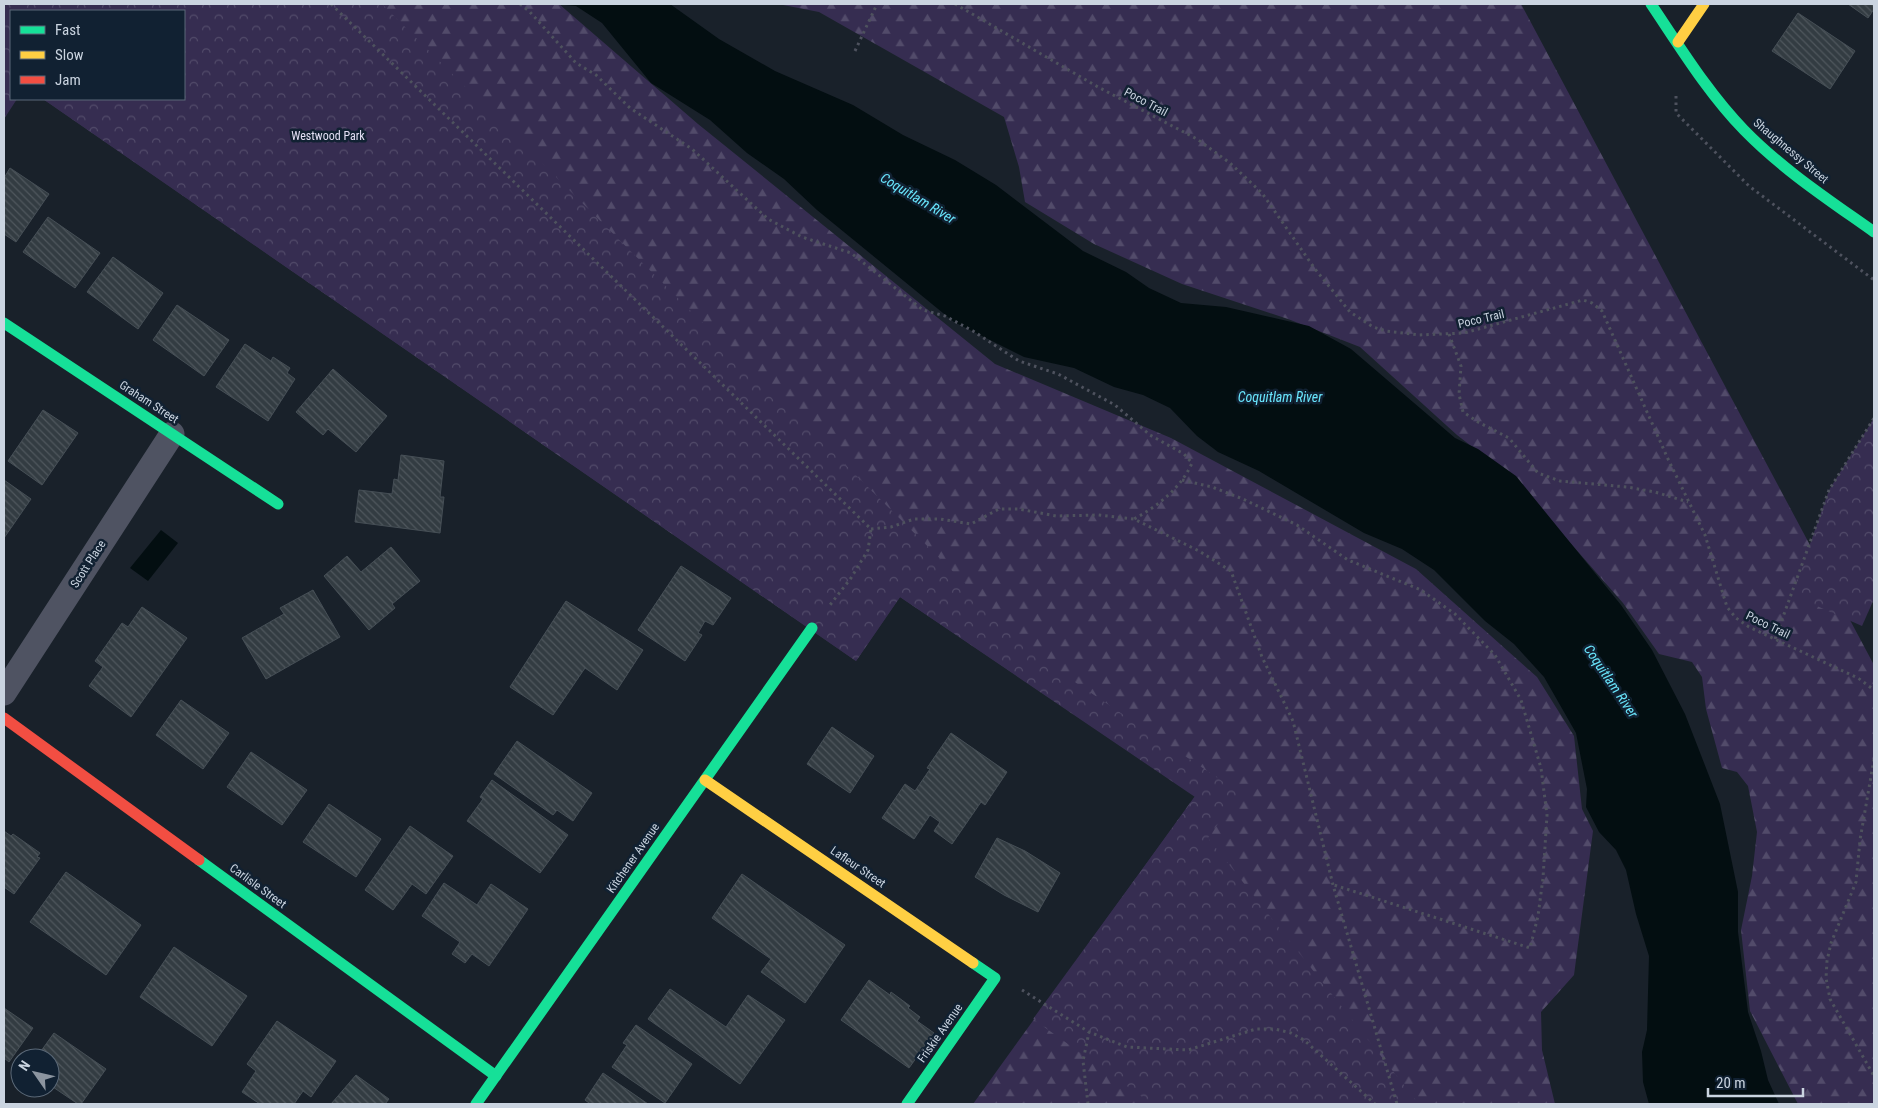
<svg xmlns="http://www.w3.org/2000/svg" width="1878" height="1108" font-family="'Roboto Condensed',sans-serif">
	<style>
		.forest { fill: url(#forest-firs) }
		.park { fill: url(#park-crowns) }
		.water { fill: #030e11 }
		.building { fill: url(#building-back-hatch); stroke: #464f56 }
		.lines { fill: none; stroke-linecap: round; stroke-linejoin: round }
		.path { stroke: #4e525e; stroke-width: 3; stroke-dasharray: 2.5 4; stroke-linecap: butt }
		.street { stroke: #4f5362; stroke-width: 25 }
		.fast { stroke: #16e098; stroke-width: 11 }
		.slow { stroke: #ffcf43; stroke-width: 11 }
		.jam { stroke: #f24e42; stroke-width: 11 }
		.labels { text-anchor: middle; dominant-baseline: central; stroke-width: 5; stroke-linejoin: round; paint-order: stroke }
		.street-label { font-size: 12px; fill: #cad4e0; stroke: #112132 }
		.park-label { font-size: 12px; fill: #e3dff4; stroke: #112132 }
		.water-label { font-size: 14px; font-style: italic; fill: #69e6fd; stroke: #112132 }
	</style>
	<defs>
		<pattern id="forest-firs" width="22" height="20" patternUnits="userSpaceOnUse" patternTransform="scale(1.25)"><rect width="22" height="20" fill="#362d51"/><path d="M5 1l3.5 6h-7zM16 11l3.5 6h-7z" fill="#524b6a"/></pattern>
		<pattern id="park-crowns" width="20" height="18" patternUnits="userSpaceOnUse" patternTransform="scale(1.25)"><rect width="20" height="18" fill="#362d51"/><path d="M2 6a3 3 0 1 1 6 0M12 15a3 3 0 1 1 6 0" fill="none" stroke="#524b6a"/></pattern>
		<pattern id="building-back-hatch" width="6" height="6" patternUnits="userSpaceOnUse" patternTransform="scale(1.25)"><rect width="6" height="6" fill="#333c42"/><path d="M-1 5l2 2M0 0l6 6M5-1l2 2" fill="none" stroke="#4f575d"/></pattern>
	</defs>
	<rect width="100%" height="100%" fill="#19212a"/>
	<g class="forest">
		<path d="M4 4H559L698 124 995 364 1171 438 1416 569 1537 677 1574 736 1582 809 1593 831 1574 975 1541 1012 1542 1050 1555 1104H973L1195 796 900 597 856 661 43 99H184V11H11V99L4 108Z"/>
		<path d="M778 4H1521L1874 665V1104H1798L1750 1011 1741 930 1752 876 1757 832 1748 786 1737 772 1722 768 1706 709 1702 677 1692 662 1659 654 1623 603 1515 480 1457 435 1360 347 1288 319 1182 284 1094 244 1025 202 1019 167 1004 117 819 12Z"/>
	</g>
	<g class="park">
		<path d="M4 4H382L1042 660 1240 793 1208 838 1419 1104H1152L1033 1019 1195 797 900 597 856 661 43 99H184V11H11V99H17L4 119Z"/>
		<path d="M1874 418V599L1862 626 1792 595 1829 490Z"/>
	</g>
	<g class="water">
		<path d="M555 4H670L719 39 775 71 853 105 903 135 955 160 996 185 1083 251 1126 272 1149 288 1181 303 1226 307 1309 326 1351 349 1455 438 1478 449 1516 476 1621 605 1652 650 1685 714 1720 804 1738 892V932L1748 1012 1761 1051 1768 1080 1779 1104H1649L1643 1082 1642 1052 1647 1030 1649 956 1636 914 1626 870 1616 850 1599 832 1586 807 1587 789 1576 733 1544 677 1514 644 1485 621 1434 570 1402 549 1364 533 1259 471 1218 452 1197 436 1170 408 1143 395 1114 387 1074 368 1024 357 954 322 817 210 784 179 747 153 710 120 651 83 602 23 576 6Z"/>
		<path d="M161 530 178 543 148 581 130 568Z"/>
	</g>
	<g class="building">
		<path d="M1848 4H1874V9L1868 18Z"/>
		<path d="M1798 13 1855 51 1830 89 1772 51Z"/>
		<path d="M10 168 49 194 16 242 4 234V178Z"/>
		<path d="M48 217 100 253 75 288 23 252Z"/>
		<path d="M113 257 163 293 138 329 87 292Z"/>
		<path d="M177 305 229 340 204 376 153 340Z"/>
		<path d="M245 344 271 361 273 357 290 368 287 373 295 379 268 421 216 387Z"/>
		<path d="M333 369 387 416 356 452 328 429 323 435 296 412Z"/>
		<path d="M43 410 78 433 42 485 8 461Z"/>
		<path d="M401 455 444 461 440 497H444L440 533 355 522 359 490 392 494 394 479 398 480Z"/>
		<path d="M4 480 31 499 4 538Z"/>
		<path d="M391 547 420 581 392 604 395 608 369 630 324 576 347 556 361 572Z"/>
		<path d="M681 566 731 598 713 625 705 621 698 633 702 635 685 661 638 630Z"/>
		<path d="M313 590 340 637 266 679 242 638 284 614 280 608Z"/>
		<path d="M566 601 643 650 617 690 585 668 553 715 510 687Z"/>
		<path d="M142 607 187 638 131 717 89 686 103 667 95 661 122 623 128 627Z"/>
		<path d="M181 700 229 733 203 769 156 735Z"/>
		<path d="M832 727 874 756 850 793 807 764Z"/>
		<path d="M951 733 1007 772 985 805 981 802 952 844 934 831 940 822 930 815 914 839 882 818 905 784 915 791 930 769 927 768Z"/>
		<path d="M517 741 592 793 573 821 557 810 553 815 494 774Z"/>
		<path d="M251 752 307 790 282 825 227 787Z"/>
		<path d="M492 780 568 835 540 873 467 821 483 799 480 797Z"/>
		<path d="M329 804 381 839 356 877 303 842Z"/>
		<path d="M410 826 453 856 426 894 412 884 393 910 365 890Z"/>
		<path d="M4 831 11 836 13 834 40 853 37 857 40 858 14 894 4 887Z"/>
		<path d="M997 838 1025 851 1060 873 1038 912 1004 895 975 877Z"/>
		<path d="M66 872 141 925 106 975 30 922Z"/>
		<path d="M742 874 845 945 805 1003 761 972 771 959 712 918Z"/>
		<path d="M444 883 477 905 491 884 528 909 489 966 472 954 465 963 452 954 460 942 422 916Z"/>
		<path d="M174 947 247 996 212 1046 140 997Z"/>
		<path d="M869 980 890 995 891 992 910 1006 908 1008 920 1017 917 1021 934 1033 909 1068 841 1020Z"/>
		<path d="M670 989 726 1027 748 995 785 1020 740 1084 648 1019Z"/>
		<path d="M4 1008 33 1028 9 1062 4 1058Z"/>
		<path d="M277 1021 336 1061 311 1097 303 1091 294 1104H260L242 1092 256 1071 247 1064Z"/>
		<path d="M636 1025 692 1064 665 1103 612 1067 627 1045 623 1043Z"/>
		<path d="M54 1033 106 1069 81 1104H78L50 1085V1058H36Z"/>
		<path d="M603 1073 648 1104H588L589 1103 585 1100Z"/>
		<path d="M356 1075 389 1099 385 1104H331Z"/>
	</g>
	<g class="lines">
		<g class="path">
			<path d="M331 4 871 529 868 550 851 578 830 605"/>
			<path d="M520 4 529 11 576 63 596 75 630 108 692 149 768 219 802 237 851 253 923 310 945 316 973 331 1019 361 1058 374 1115 405 1150 435 1184 454 1192 463C1181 488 1158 506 1134 519"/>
			<path d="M955 4 1098 87 1197 139 1230 163 1262 193 1315 269 1350 312 1373 327 1386 331 1419 335 1464 333 1583 300 1592 303 1602 311 1668 459 1705 535 1727 607 1736 618 1749 627 1858 678 1874 690"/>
			<path d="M855 51 877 4"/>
			<path d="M1676 96V113L1749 186 1874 280"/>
			<path d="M1449 334 1461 366 1459 394 1463 412 1478 422 1509 438 1538 473 1560 481 1627 487 1655 492 1688 502"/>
			<path d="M1182 480 1212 487 1243 499 1297 525 1348 560 1421 590 1455 614 1495 655 1521 700 1541 768 1547 815 1543 878 1538 916 1530 948 1334 885"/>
			<path d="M871 529 891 527 914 519H940L971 524 999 509H1019L1056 516 1098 515 1134 519 1199 551 1231 571 1262 657 1293 721 1333 885 1397 1104"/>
			<path d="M1775 639 1829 490 1874 418"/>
			<path d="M1874 759 1860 840 1856 882 1831 943 1827 961 1826 978 1830 999 1874 1076"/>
			<path d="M1022 990 1089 1032 1127 1047 1188 1050 1256 1029H1275L1291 1033 1304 1040 1375 1104"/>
			<path d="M1088 1104 1083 1061 1089 1032"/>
		</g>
		<path class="street" d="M4 693 172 434"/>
		<g class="fast">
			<path d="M1651 4C1680 47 1708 93 1744 130 1783 170 1829 200 1874 232"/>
			<path d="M4 323 278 504"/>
			<path d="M199 860 496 1076"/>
			<path d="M476 1104 812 628"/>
			<path d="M907 1104 995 978 973 963"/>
		</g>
		<g class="slow">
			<path d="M1678 42 1704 4"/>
			<path d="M705 780 973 963"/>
		</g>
		<path class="jam" d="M4 718 199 860"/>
	</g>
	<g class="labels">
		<g class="street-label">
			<text transform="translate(1146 102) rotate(28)">Poco Trail</text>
			<text transform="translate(1791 151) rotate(40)">Shaughnessy Street</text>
			<text transform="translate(1481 319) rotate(-13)">Poco Trail</text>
			<text transform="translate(149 402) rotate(33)">Graham Street</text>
			<text transform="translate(88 564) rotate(-57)">Scott Place</text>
			<text transform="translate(1768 625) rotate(26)">Poco Trail</text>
			<text transform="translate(633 858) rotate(-55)">Kitchener Avenue</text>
			<text transform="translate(858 867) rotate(34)">Lafleur Street</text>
			<text transform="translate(258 886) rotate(36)">Carlisle Street</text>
			<text transform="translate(940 1033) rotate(-55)">Friskie Avenue</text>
		</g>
		<g class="park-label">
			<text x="328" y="136">Westwood Park</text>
		</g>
		<g class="water-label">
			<text transform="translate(918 198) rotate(31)">Coquitlam River</text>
			<text x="1280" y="397">Coquitlam River</text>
			<text transform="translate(1611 681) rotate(56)">Coquitlam River</text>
		</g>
	</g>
	<rect width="1878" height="1108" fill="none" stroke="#cad4e0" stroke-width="10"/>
	<rect x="10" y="10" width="175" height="90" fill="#112132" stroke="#5b6978"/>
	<rect x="20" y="26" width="25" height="8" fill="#16e098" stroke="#5b6978"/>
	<text x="55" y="35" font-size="15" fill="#cad4e0">Fast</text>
	<rect x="20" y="51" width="25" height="8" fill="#ffcf43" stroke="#5b6978"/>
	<text x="55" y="60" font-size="15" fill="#cad4e0">Slow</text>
	<rect x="20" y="76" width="25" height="8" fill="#f24e42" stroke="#5b6978"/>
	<text x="55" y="85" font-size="15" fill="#cad4e0">Jam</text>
	<g transform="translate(35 1073) rotate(304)"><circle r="24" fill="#112132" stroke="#5b6978"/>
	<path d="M0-4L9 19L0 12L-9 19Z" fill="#8c95a0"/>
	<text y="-8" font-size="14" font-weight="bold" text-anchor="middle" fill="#cad4e0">N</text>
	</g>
	<path d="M1708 1088v8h95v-8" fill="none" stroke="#cad4e0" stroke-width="2.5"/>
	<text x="1716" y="1088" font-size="15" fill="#cad4e0" stroke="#112132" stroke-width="4" paint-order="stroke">20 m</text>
</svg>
